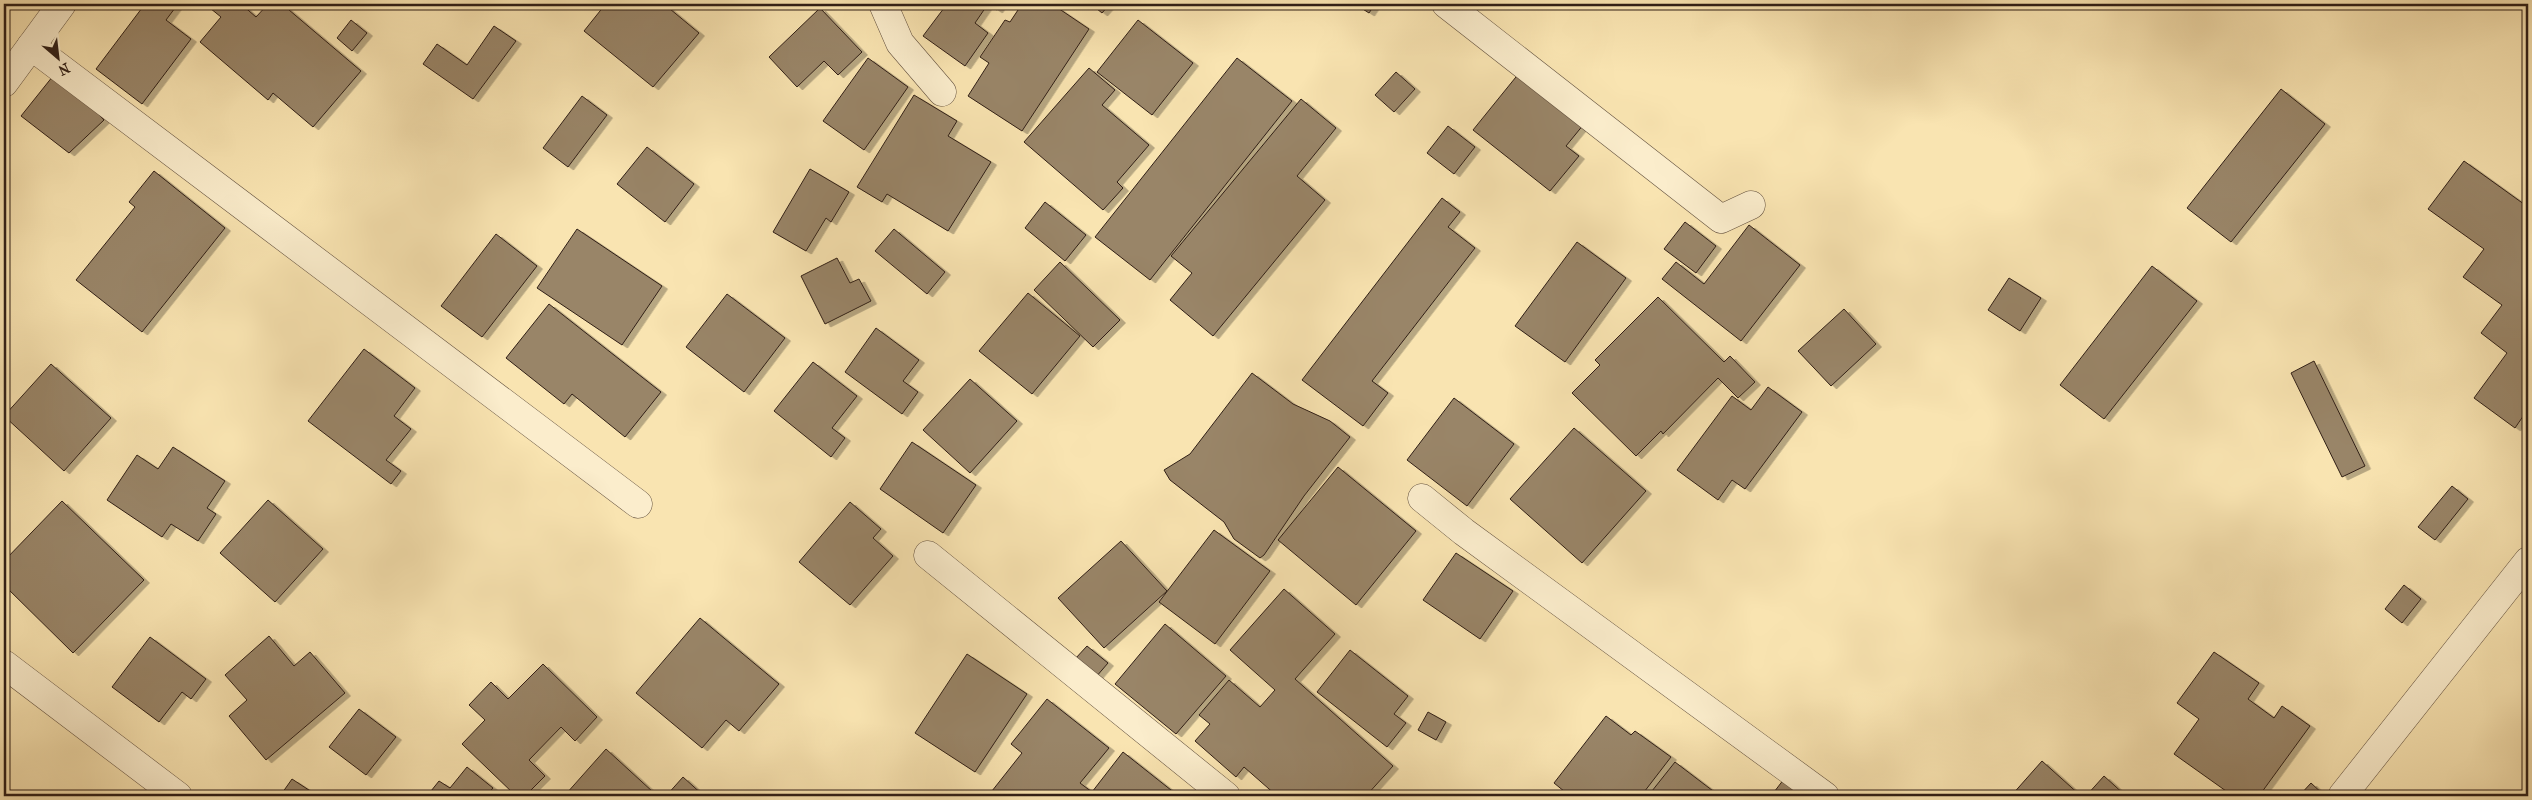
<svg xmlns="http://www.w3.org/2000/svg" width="2532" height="800" font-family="'IM FELL French Canon',serif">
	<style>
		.building { fill: #998567; stroke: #301f17; filter: url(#shadow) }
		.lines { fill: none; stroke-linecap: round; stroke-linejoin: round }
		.street-casing { stroke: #62503e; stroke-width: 29 }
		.street { stroke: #fbedcc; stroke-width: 28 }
	</style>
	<defs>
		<filter id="shadow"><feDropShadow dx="5.5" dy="3" stdDeviation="0" flood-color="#0004"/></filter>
	</defs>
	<rect width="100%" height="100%" fill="#f9e4b1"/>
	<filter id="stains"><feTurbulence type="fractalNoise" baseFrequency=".004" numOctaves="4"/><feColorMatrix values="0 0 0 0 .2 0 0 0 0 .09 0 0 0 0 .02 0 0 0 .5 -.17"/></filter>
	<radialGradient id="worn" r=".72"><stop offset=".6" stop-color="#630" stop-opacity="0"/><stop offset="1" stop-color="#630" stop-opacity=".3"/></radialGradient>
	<g class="building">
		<path d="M145 4H178L166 20 191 39 142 104 96 69Z"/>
		<path d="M205 4H241L256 17 268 4H282L361 71 313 127 273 93 268 100 200 42 221 17Z"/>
		<path d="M602 4H664L699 33 653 87 584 31 604 6Z"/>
		<path d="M947 4H1001L997 10 988 4 975 23 988 33 965 66 923 36Z"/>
		<path d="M1022 4H1052L1089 29 1022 131 968 96 989 63 980 57 1005 20 1010 22Z"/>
		<path d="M1091 4H1110L1102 13Z"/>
		<path d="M1355 4H1375L1369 13Z"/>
		<path d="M820 8 862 52 838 75 824 61 797 87 769 57Z"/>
		<path d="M351 20 367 33 352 51 337 38Z"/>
		<path d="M1138 20 1193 63 1152 115 1097 72Z"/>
		<path d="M494 26 516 41 473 99 423 64 437 44 467 65Z"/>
		<path d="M868 58 908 87 864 150 823 121Z"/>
		<path d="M1237 58 1292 101 1150 280 1095 237Z"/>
		<path d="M1089 68 1115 90 1102 105 1149 145 1117 182 1123 188 1103 210 1024 142Z"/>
		<path d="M57 71 104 120 69 153 21 116Z"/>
		<path d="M1396 72 1415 89 1394 112 1375 95Z"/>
		<path d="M1520 72 1584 124 1566 146 1579 156 1550 191 1473 130Z"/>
		<path d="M2281 89 2325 124 2231 242 2187 208Z"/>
		<path d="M914 95 957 121 948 136 991 162 948 231 887 194 882 202 857 187Z"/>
		<path d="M582 96 607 115 568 167 543 148Z"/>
		<path d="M1301 99 1336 128 1297 176 1325 200 1213 336 1170 300 1192 273 1171 256Z"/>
		<path d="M1448 126 1475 147 1454 174 1427 153Z"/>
		<path d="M647 147 694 184 665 222 617 184Z"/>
		<path d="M2464 161 2528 207V409L2515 428 2474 398 2507 353 2481 333 2502 305 2463 277 2484 249 2428 209Z"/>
		<path d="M810 169 849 192 831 222 826 218 806 251 773 232Z"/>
		<path d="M154 171 225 228 142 332 76 280 135 207 129 202Z"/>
		<path d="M1442 198 1460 212 1448 227 1475 248 1372 381 1388 393 1363 426 1302 380Z"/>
		<path d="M1045 202 1086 235 1065 261 1025 228Z"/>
		<path d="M1685 222 1716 246 1696 273 1664 249Z"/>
		<path d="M1749 225 1800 265 1741 341 1662 279 1676 262 1704 284Z"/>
		<path d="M577 229 662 286 622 345 537 288Z"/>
		<path d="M894 229 945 272 927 294 875 251Z"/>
		<path d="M496 234 537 266 482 337 441 306Z"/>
		<path d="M1577 242 1626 278 1565 362 1515 326Z"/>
		<path d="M837 258 850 283 859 279 871 301 825 324 801 276Z"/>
		<path d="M1060 262 1120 320 1093 347 1034 290Z"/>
		<path d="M2152 266 2197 301 2104 419 2060 385Z"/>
		<path d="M2009 278 2041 298 2020 331 1988 310Z"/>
		<path d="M1028 293 1080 336 1032 394 979 351Z"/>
		<path d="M727 294 785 338 744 392 686 347Z"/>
		<path d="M1658 297 1724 362 1730 356 1755 382 1738 398 1718 378 1663 434 1661 431 1636 456 1572 393 1600 365 1595 360Z"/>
		<path d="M549 304 661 392 625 437 572 394 564 404 506 358Z"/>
		<path d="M1844 309 1876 344 1831 386 1798 351Z"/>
		<path d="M876 328 919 360 903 381 918 392 902 414 845 372Z"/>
		<path d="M364 349 415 388 394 416 411 429 386 460 401 471 391 484 308 421Z"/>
		<path d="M2314 361 2365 466 2342 477 2291 373Z"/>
		<path d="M813 362 857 396 832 428 845 438 831 457 774 411Z"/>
		<path d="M51 364 111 418 64 471 4 416Z"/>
		<path d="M1252 373 1293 404 1330 421 1350 437 1304 496 1264 555 1260 558 1234 539 1224 522 1170 480 1164 470 1190 454Z"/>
		<path d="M970 379 1017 421 970 473 923 430Z"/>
		<path d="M1768 387 1802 412 1745 489 1732 480 1718 500 1677 470 1732 396 1751 410Z"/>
		<path d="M1454 398 1514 444 1467 506 1407 460Z"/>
		<path d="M1574 428 1646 491 1582 563 1510 499Z"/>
		<path d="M912 442 976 485 943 533 880 489Z"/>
		<path d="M173 447 225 481 207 508 216 514 198 541 171 524 162 537 107 500 137 455 158 469Z"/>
		<path d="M1338 467 1416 531 1356 605 1278 540Z"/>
		<path d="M2452 486 2468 499 2435 540 2418 527Z"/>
		<path d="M268 500 323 549 275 602 220 553Z"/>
		<path d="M62 501 144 580 73 653 4 585V561Z"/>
		<path d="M850 502 881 529 873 538 893 556 850 605 799 562Z"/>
		<path d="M1214 530 1270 571 1215 644 1159 602Z"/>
		<path d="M1121 541 1167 591 1104 648 1058 598Z"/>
		<path d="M1456 553 1513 591 1480 639 1423 600Z"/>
		<path d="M2404 585 2421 599 2402 623 2385 609Z"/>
		<path d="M1284 589 1335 634 1295 679 1393 766 1366 796H1277L1244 767 1236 777 1195 741 1210 724 1199 715 1229 680 1260 707 1275 690 1230 650Z"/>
		<path d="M700 618 779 684 739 731 726 720 702 748 636 693Z"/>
		<path d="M1165 624 1226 676 1176 734 1115 684Z"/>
		<path d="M269 636 294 666 310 652 345 693 266 760 229 716 247 700 225 675Z"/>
		<path d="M150 637 206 679 191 699 182 692 159 722 112 687Z"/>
		<path d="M1087 646 1108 663 1096 677 1075 659Z"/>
		<path d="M1350 650 1408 696 1394 714 1406 723 1387 747 1317 692Z"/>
		<path d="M2214 652 2259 683 2248 699 2274 718 2282 706 2310 726 2259 796H2233L2174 754 2199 719 2177 703Z"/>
		<path d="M967 654 1027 694 975 772 915 733Z"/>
		<path d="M543 664 597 717 575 741 561 727 529 760 545 776 525 796H516L462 744 485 720 469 705 491 682 508 699Z"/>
		<path d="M1047 699 1109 748 1080 783 1092 792 1123 752 1176 794 1174 796H988L1022 753 1011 744Z"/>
		<path d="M359 709 396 737 366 775 329 747Z"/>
		<path d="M1428 712 1446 722 1436 740 1418 730Z"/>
		<path d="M1606 716 1631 735 1635 731 1671 757 1641 796H1570L1554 783Z"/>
		<path d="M606 749 653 792 649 796H569L566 794Z"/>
		<path d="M2042 761 2081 796H2011Z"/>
		<path d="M1675 762 1717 794 1715 796H1648Z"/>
		<path d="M467 767 493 788 486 796H427L439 781 450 788Z"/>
		<path d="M2104 776 2126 796H2086Z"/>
		<path d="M683 777 704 796H666Z"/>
		<path d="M292 779 318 796H280Z"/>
		<path d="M1784 779 1808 796H1771Z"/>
		<path d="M2311 783 2325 796H2299Z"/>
	</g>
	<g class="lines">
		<defs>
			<g id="street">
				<path d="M883 4 900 43 942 92"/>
				<path d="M1446 4 1721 219 1751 205"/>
				<path d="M31 46 638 504"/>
				<path d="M4 83 62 4"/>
				<path d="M1422 498 1464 532 1825 796"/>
				<path d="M928 555 1226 796"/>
				<path d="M4 664 178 796"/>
				<path d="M2342 796 2528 561"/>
			</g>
		</defs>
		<use href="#street" class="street-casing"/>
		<use href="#street" class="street"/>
	</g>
	<rect width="2532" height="800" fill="none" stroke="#f9e4b1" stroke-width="20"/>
	<rect x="5" y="5" width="2522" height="790" fill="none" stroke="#301f17" stroke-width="2.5"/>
	<rect x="10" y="10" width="2512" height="780" fill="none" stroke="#301f17"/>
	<g transform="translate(58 58) rotate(152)" stroke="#fbedcc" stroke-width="4" paint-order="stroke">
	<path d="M0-4L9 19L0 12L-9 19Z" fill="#301f17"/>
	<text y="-8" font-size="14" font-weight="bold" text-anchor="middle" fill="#301f17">N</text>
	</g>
	<rect width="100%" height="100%" filter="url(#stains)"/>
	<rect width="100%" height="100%" fill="url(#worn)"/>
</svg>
